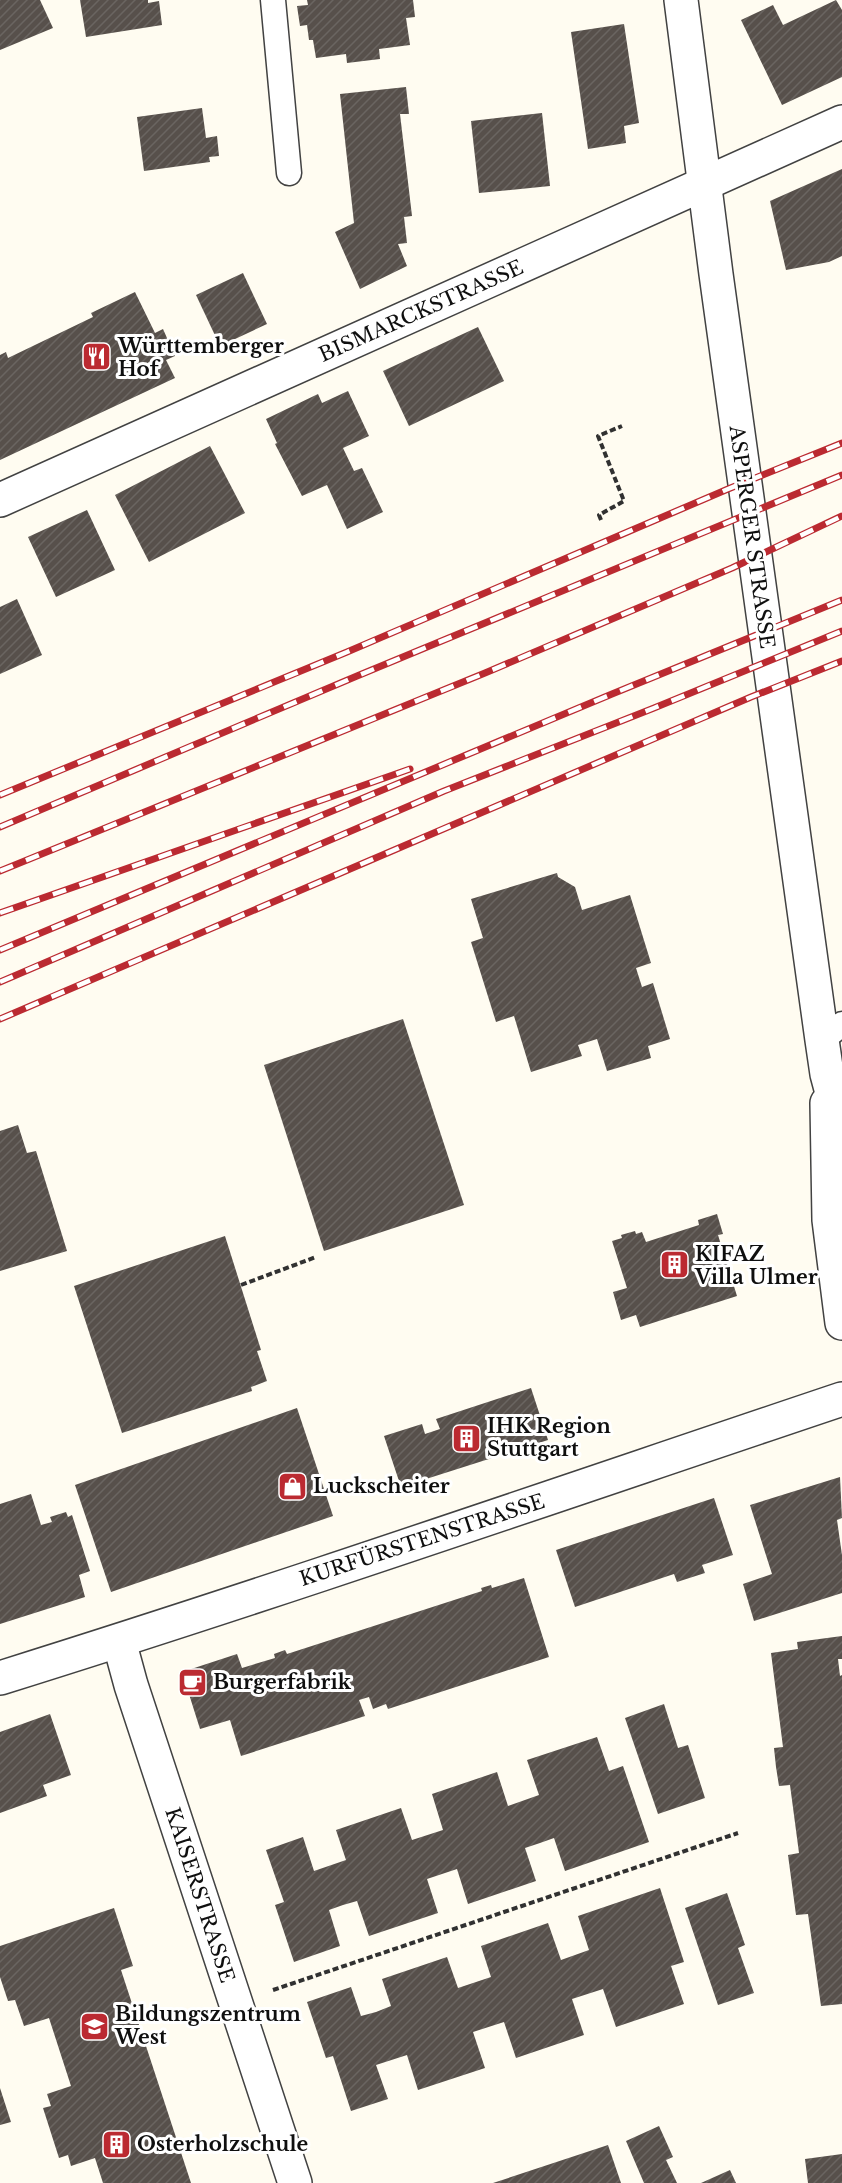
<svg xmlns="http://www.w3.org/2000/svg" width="842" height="2183" font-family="'Libre Baskerville',serif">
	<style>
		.building { fill: url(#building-hatch) }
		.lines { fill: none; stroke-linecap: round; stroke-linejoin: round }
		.service-casing { stroke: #424242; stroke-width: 27 }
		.minor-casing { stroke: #424242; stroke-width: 36 }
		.tertiary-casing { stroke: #424242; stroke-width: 36 }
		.path { stroke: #313131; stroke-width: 4; stroke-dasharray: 6 3; stroke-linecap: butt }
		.service { stroke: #fff; stroke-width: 24 }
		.minor { stroke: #fff; stroke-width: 33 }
		.tertiary { stroke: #fff; stroke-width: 33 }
		.rail-casing { stroke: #bb2a31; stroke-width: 7 }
		.rail { stroke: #fff; stroke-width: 4.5; stroke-dasharray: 14; stroke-linecap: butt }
		.labels { text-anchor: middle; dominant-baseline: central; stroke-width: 6; stroke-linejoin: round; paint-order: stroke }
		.street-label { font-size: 20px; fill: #0f0f0f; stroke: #fff }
		.poi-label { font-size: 20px; font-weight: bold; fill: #0f0f0f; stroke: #fff; text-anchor: start }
	</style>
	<defs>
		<pattern id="building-hatch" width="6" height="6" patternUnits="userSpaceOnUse" patternTransform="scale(1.5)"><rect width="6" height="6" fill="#57504b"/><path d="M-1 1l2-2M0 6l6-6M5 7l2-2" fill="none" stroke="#6a6561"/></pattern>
	</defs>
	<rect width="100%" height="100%" fill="#fffcf1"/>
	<g class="building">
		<path d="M0 0H40L53 28 0 50Z"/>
		<path d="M80 0H148V3L159 1 162 25 86 37Z"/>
		<path d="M307 0H413L415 17 406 18 410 45 379 49 380 59 347 63 346 54 316 58 313 40H309L307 25 300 26 297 6 308 5Z"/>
		<path d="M836 0 842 10V77L782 105 741 20 773 5 783 25Z"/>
		<path d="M624 24 639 123 624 126 626 143 588 149 571 32Z"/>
		<path d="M406 87 409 114H400L412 216 404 217 407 243 398 244 407 266 360 289 335 232 354 223 340 94Z"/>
		<path d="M202 108 206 138 217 136 219 156 209 157 210 162 144 171 137 117Z"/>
		<path d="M542 113 550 186 479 193 471 121Z"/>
		<path d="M842 169V256L829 262 786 270 770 201Z"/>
		<path d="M243 273 267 324 220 346 196 295Z"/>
		<path d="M135 292 155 333 163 329 175 356 166 360 175 378 0 460V355L6 352 8 358 93 317 91 313Z"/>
		<path d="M478 327 504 381 409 426 383 371Z"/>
		<path d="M348 391 369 436 343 448 354 471 362 468 383 512 347 529 327 485 302 496 275 444 277 443 266 419 318 394 322 403Z"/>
		<path d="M210 446 245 513 149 562 115 495Z"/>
		<path d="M87 510 115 570 56 597 28 537Z"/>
		<path d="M17 599 42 655 0 674V607Z"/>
		<path d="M557 873 558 877 575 887 582 910 630 895 651 963 636 968 642 987 653 983 670 1039 648 1046 651 1058 607 1071 597 1039 578 1045 582 1056 531 1072 514 1016 496 1022 471 942 483 938 471 899Z"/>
		<path d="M403 1019 464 1205 324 1251 264 1065Z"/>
		<path d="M18 1125 27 1153 36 1151 67 1251 0 1271V1131Z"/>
		<path d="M717 1214 723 1234 718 1235 737 1296 640 1327 636 1315 621 1320 613 1292 627 1288 612 1241 622 1238 621 1235 635 1231 636 1234 642 1232 646 1242 699 1225 698 1220Z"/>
		<path d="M225 1236 261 1350 257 1351 267 1381 251 1387 252 1391 122 1433 74 1286Z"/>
		<path d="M531 1388 548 1440 401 1487 384 1436 422 1424 425 1434 440 1429 436 1419Z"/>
		<path d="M297 1408 333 1516 111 1592 75 1485Z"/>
		<path d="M840 1477 842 1518 837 1520 842 1555V1593L754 1621 743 1584 772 1574 750 1505Z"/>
		<path d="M31 1494 41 1525 52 1522 50 1517 66 1512 68 1517 72 1515 90 1571 79 1575 85 1597 0 1624V1504Z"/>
		<path d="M714 1498 733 1555 702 1565 705 1573 677 1582 674 1574 575 1607 556 1550Z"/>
		<path d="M524 1578 549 1657 388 1709 386 1704 373 1709 369 1697 359 1700 365 1716 241 1756 230 1720 200 1729 182 1672 237 1654 242 1668 275 1658 274 1654 285 1650 287 1654 482 1591 481 1588 491 1585 492 1588Z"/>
		<path d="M842 1636V1659H838L840 1676 842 1675V2004L821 2006 808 1914 796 1915 788 1855 799 1853 790 1785 779 1786 776 1767 774 1748 783 1747 771 1653 798 1649 797 1642Z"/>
		<path d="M664 1704 678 1748 688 1745 705 1798 658 1814 625 1718Z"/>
		<path d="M50 1714 71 1775 43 1785 47 1796 0 1813V1732Z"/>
		<path d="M597 1737 609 1771 623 1766 649 1842 565 1871 554 1838 540 1843 525 1848 536 1881 468 1904 457 1869 427 1879 438 1913 369 1936 357 1901 343 1905 329 1910 340 1946 294 1962 275 1905 284 1902 266 1850 303 1837 314 1871 346 1860 336 1830 401 1808 412 1840 443 1830 432 1794 497 1772 508 1806 539 1795 527 1760Z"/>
		<path d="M660 1888 684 1962 671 1966 684 2004 616 2027 603 1989 572 1999 584 2035 516 2058 504 2022 473 2032 485 2068 418 2090 407 2055 376 2065 388 2099 351 2111 333 2056 326 2058 307 2002 351 1987 361 2016 376 2012 391 2006 382 1979 447 1957 458 1988 491 1977 481 1946 548 1923 561 1960 589 1950 578 1916Z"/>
		<path d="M727 1893 745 1945 738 1948 754 1993 718 2005 685 1908Z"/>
		<path d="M114 1908 133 1966 121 1970 191 2183H103L95 2158 71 2166 68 2155 59 2158 43 2108 51 2106 47 2094 71 2086 49 2018 24 2026 15 2000 8 2001 0 1977V1946Z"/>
		<path d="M0 2088 11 2122 0 2125Z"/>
		<path d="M659 2126 673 2157 666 2160 677 2183H644L626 2141Z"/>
		<path d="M608 2145 621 2183H493Z"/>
		<path d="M842 2154V2183H808L805 2159Z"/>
		<path d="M730 2170 736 2183H701Z"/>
	</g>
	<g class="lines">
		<defs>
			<g id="service">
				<path d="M273 0 289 173"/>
				<path d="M822 1040 842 1024"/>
			</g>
			<g id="minor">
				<path d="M681 0 716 274 822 1040 827 1074 842 1130"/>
				<path d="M0 500 842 122"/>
				<path d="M827 1103 829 1220 842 1323"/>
				<path d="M119 1641 131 1685 295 2183"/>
			</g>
			<path id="tertiary" d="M0 1678C282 1590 562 1493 842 1399"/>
		</defs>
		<use href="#service" class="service-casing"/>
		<use href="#minor" class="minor-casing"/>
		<use href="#tertiary" class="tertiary-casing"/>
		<g class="path">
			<path d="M601 520 599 515 624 501 598 436 622 426"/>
			<path d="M241 1285 316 1257"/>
			<path d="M273 1990 738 1833"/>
		</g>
		<use href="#service" class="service"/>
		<use href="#minor" class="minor"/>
		<use href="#tertiary" class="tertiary"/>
		<defs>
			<g id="rail">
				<path d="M0 795 347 652 728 489 842 443"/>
				<path d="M0 827 357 676 842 475"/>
				<path d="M0 871 485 673 732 568 842 516"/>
				<path d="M0 913 410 769"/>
				<path d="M0 950 612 694 842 600"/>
				<path d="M0 982 444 791 654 708 842 631"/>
				<path d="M0 1019 751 697 842 661"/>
			</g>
		</defs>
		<use href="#rail" class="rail-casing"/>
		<use href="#rail" class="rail"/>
	</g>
	<defs>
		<symbol id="restaurant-square" viewBox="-11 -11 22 22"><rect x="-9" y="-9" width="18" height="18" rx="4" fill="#bb2a31" stroke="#fff"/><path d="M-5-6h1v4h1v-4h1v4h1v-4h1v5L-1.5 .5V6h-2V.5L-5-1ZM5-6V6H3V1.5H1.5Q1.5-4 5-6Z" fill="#fff"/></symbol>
		<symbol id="building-square" viewBox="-11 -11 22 22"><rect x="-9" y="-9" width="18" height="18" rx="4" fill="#bb2a31" stroke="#fff"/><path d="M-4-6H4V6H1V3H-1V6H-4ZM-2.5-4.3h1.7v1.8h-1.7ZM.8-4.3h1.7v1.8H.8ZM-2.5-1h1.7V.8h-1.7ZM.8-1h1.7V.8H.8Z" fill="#fff"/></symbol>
		<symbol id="shop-square" viewBox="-11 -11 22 22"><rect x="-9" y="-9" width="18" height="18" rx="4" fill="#bb2a31" stroke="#fff"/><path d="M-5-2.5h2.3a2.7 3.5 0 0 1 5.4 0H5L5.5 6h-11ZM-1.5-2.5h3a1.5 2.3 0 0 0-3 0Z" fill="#fff"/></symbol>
		<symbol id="cafe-square" viewBox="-11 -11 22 22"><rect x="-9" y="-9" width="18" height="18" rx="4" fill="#bb2a31" stroke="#fff"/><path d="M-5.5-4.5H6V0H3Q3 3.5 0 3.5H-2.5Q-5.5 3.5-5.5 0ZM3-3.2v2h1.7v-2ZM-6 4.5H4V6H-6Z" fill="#fff"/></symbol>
		<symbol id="school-square" viewBox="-11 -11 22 22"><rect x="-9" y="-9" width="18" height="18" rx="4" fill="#bb2a31" stroke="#fff"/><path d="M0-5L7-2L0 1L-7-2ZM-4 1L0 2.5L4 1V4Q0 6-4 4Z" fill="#fff"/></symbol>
	</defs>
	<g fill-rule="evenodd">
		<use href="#restaurant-square" x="80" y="340" width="33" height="33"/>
		<use href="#building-square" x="658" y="1248" width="33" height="33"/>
		<use href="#building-square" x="450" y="1422" width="33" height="33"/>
		<use href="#shop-square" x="276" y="1470" width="33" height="33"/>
		<use href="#cafe-square" x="176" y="1666" width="33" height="33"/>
		<use href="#school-square" x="78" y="2010" width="33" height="33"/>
		<use href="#building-square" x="100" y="2128" width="33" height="33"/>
	</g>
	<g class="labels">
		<g class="street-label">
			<text transform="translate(421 311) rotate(-24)">BISMARCKSTRASSE</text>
			<text transform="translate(752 537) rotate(82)">ASPERGER STRASSE</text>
			<text transform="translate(422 1540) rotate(-18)">KURFÜRSTENSTRASSE</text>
			<text transform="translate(200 1895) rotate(72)">KAISERSTRASSE</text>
		</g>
		<g class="poi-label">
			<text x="118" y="346">Württemberger<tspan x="118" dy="23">Hof</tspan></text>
			<text x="695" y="1254">KIFAZ<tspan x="695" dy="23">Villa Ulmer</tspan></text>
			<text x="487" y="1426">IHK Region<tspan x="487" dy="23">Stuttgart</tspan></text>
			<text x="313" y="1486">Luckscheiter</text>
			<text x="213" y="1682">Burgerfabrik</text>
			<text x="115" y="2014">Bildungszentrum<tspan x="115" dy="23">West</tspan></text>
			<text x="137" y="2144">Osterholzschule</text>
		</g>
	</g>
</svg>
